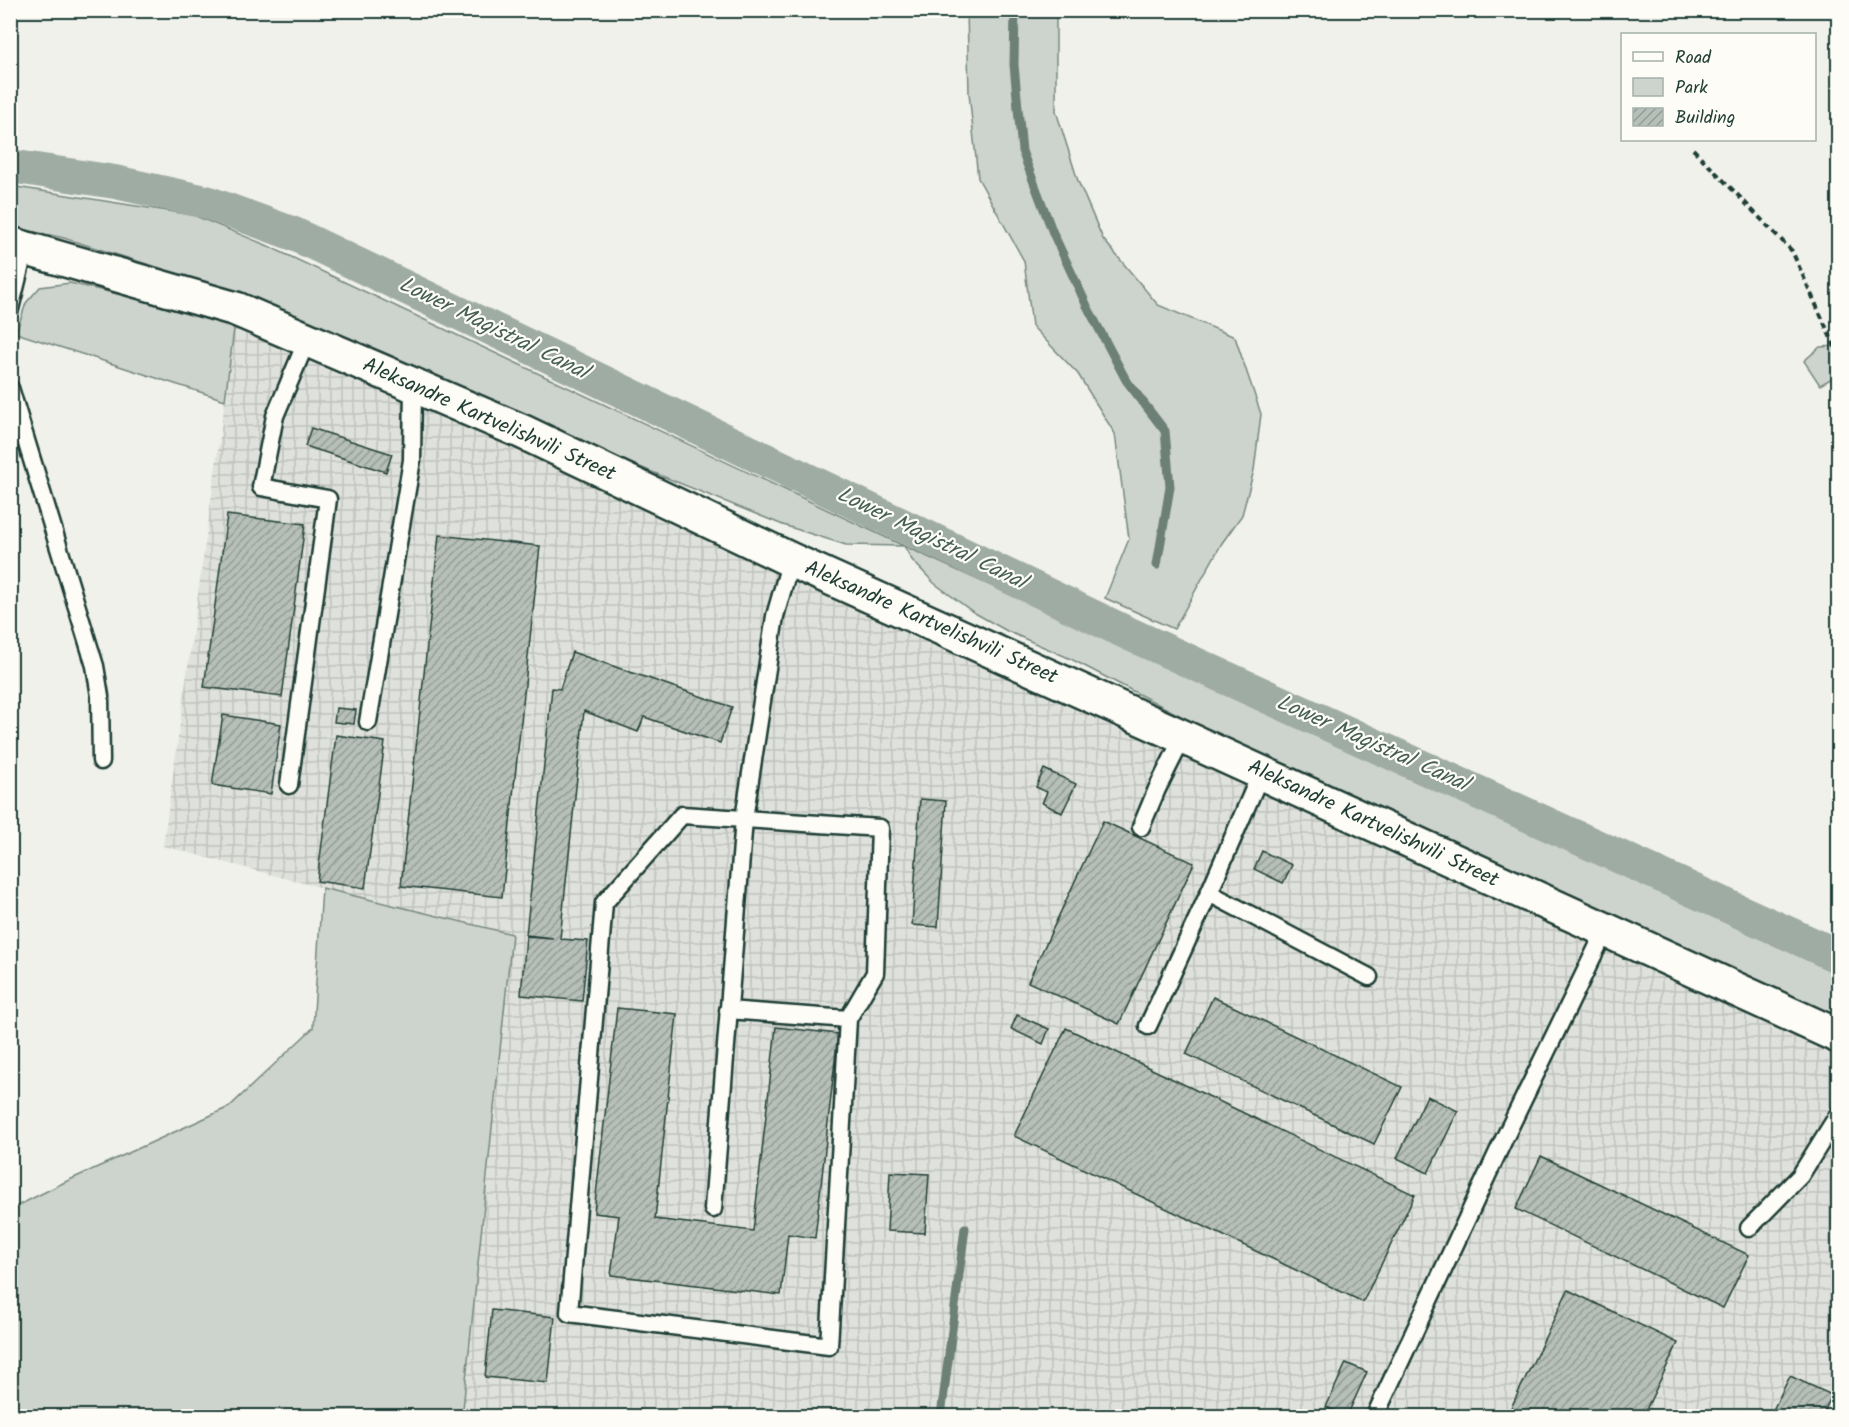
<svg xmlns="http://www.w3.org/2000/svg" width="1849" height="1427" font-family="Kalam,sans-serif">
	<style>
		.industrial { fill: url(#industrial-grid) }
		.green { fill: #cdd3cd; stroke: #768880; stroke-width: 1.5 }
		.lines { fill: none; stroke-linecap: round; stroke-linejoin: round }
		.stream { stroke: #6c8077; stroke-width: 9 }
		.canal { stroke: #9faca4; stroke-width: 34 }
		.building { fill: url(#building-hatch); stroke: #1f3d34; stroke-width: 1.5 }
		.service-casing { stroke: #1f3d34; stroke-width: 21 }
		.minor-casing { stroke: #1f3d34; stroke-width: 38 }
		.path { stroke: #1f3d34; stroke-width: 4; stroke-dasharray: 6 4.5; stroke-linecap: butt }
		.service { stroke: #fdfcf7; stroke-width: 16 }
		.minor { stroke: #fdfcf7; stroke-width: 33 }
		.labels { text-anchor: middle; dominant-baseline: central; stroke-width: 4.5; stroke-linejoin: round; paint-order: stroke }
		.street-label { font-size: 21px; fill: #1f3d34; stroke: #fdfcf7 }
		.water-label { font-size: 22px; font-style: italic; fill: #455e56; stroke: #fdfcf7 }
	</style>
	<defs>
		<pattern id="industrial-grid" width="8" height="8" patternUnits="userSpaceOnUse" patternTransform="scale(1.5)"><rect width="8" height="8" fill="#dfe2dc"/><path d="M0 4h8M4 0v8" fill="none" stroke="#bfc3bd"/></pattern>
		<pattern id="building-hatch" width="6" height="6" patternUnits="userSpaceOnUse" patternTransform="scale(1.5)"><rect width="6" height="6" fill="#b6bfb8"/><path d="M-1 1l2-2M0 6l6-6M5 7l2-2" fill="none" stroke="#939c96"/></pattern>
	</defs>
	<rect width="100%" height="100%" fill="#f0f1eb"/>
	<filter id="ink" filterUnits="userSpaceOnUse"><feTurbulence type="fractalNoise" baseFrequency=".0167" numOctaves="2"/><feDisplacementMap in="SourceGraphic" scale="12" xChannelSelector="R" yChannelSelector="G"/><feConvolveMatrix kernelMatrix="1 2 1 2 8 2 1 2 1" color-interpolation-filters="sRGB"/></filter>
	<g filter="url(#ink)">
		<path class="industrial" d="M236 309 1838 1036V1416H496L463 1409 512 934 322 888 163 846 225 400Z"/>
		<g class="green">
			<path d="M967 11H1056V111L1078 181 1103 239 1158 305 1235 337 1261 414 1254 470 1242 515 1222 543 1174 629 1105 598 1129 539 1115 434 1078 374 1032 326 1024 261 978 178 969 93Z"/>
			<path d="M10 186 193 215 266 245 904 546 1838 974V1018L1254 754 1071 659 1007 631 973 612 934 583 912 560 904 546 846 545 783 525 573 440 385 353 248 296 64 238 11 227Z"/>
			<path d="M70 283 235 321 225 400 16 333 26 303 40 287Z"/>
			<path d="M1838 346V375L1820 385 1804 361 1820 347Z"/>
			<path d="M322 888 512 934 463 1409 496 1416H11V1209L65 1182 229 1107 313 1028Z"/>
		</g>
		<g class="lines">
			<g class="stream">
				<path d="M1015 10 1014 65 1022 151 1053 233 1087 306 1126 380 1165 431 1170 487 1157 565"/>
				<path d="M941 1416 965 1228"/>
			</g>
			<path class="canal" d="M10 166 115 182 206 202 294 234 1123 631 1838 956"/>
		</g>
		<g class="building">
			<path d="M311 428 392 454 386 472 305 446Z"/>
			<path d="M227 515 305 524 282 697 204 687Z"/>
			<path d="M439 535 540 546 502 897 401 886Z"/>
			<path d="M572 652 732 707 720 743 644 717 638 732 584 711 560 939 588 941 582 1001 521 995 526 936 553 938 526 935 552 688 560 689Z"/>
			<path d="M336 708 356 710 354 724 334 722Z"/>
			<path d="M223 715 281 724 271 794 212 785Z"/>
			<path d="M336 735 385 742 365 888 317 881Z"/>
			<path d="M1044 769 1076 784 1062 813 1042 803 1047 792 1036 787Z"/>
			<path d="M920 799 946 801 938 927 912 925Z"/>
			<path d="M1103 821 1194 863 1119 1024 1028 982Z"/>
			<path d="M1262 851 1292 865 1283 883 1254 869Z"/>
			<path d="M1213 997 1402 1087 1374 1144 1186 1054Z"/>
			<path d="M617 1008 677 1014 655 1219 753 1231 776 1027 838 1034 815 1238 788 1234 781 1295 611 1275 619 1216 594 1213Z"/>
			<path d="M1017 1015 1049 1029 1043 1044 1011 1029Z"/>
			<path d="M1066 1028 1415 1195 1363 1302 1014 1136Z"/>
			<path d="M1427 1096 1458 1111 1428 1173 1397 1158Z"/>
			<path d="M1541 1156 1749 1255 1723 1308 1516 1209Z"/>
			<path d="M890 1172 929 1174 925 1233 887 1231Z"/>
			<path d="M1568 1290 1678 1343 1643 1416H1507Z"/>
			<path d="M492 1310 555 1317 548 1383 485 1377Z"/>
			<path d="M1346 1363 1367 1372 1347 1416 1326 1407Z"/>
			<path d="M1790 1376 1832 1395 1822 1416H1770Z"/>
		</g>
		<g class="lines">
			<defs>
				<g id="service">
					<path d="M10 309 25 248"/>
					<path d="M10 388 95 666 100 696 101 761"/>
					<path d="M368 722 412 460 413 385"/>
					<path d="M289 785 328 499 261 487 275 416 307 340"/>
					<path d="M1141 827 1157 789 1183 737"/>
					<path d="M1209 893 1369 977"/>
					<path d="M728 1010 848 1019 829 1346 569 1313 604 903 682 815 880 828 875 973 848 1019"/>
					<path d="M1148 1026 1209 893 1261 773"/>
					<path d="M713 1209 744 819 775 616 791 560"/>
					<path d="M1749 1228 1800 1176 1838 1115"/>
					<path d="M1375 1416 1504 1139 1605 931"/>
				</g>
				<path id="minor" d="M10 244 236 309 523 432 791 560 1183 737 1838 1036"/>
			</defs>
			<use href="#service" class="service-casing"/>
			<use href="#minor" class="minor-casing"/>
			<path class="path" d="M1693 149 1792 251 1838 354"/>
			<use href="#service" class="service"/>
			<use href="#minor" class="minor"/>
		</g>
	</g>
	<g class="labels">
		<g class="street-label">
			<text transform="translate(489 420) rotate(24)">Aleksandre Kartvelishvili Street</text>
			<text transform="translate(931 623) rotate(24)">Aleksandre Kartvelishvili Street</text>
			<text transform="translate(1373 824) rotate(25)">Aleksandre Kartvelishvili Street</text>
		</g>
		<g class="water-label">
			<text transform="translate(493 329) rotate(26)">Lower Magistral Canal</text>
			<text transform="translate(931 539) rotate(26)">Lower Magistral Canal</text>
			<text transform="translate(1372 744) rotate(24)">Lower Magistral Canal</text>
		</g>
	</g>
	<rect width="1849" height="1427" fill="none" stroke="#fdfcf7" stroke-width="36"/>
	<rect x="18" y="18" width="1813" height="1391" fill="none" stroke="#1f3d34" stroke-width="2" filter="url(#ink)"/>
	<rect x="1621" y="33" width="195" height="108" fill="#fdfcf7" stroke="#a4b0a9" stroke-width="1.5"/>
	<rect x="1633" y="52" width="30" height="9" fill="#fdfcf7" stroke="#a4b0a9" stroke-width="1.5"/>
	<text x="1675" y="63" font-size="18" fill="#1f3d34">Road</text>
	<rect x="1633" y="78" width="30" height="18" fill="#cdd3cd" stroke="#a4b0a9" stroke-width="1.5"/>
	<text x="1675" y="93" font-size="18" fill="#1f3d34">Park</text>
	<rect x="1633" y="108" width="30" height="18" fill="url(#building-hatch)" stroke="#a4b0a9" stroke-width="1.5"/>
	<text x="1675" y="123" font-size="18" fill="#1f3d34">Building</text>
</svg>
